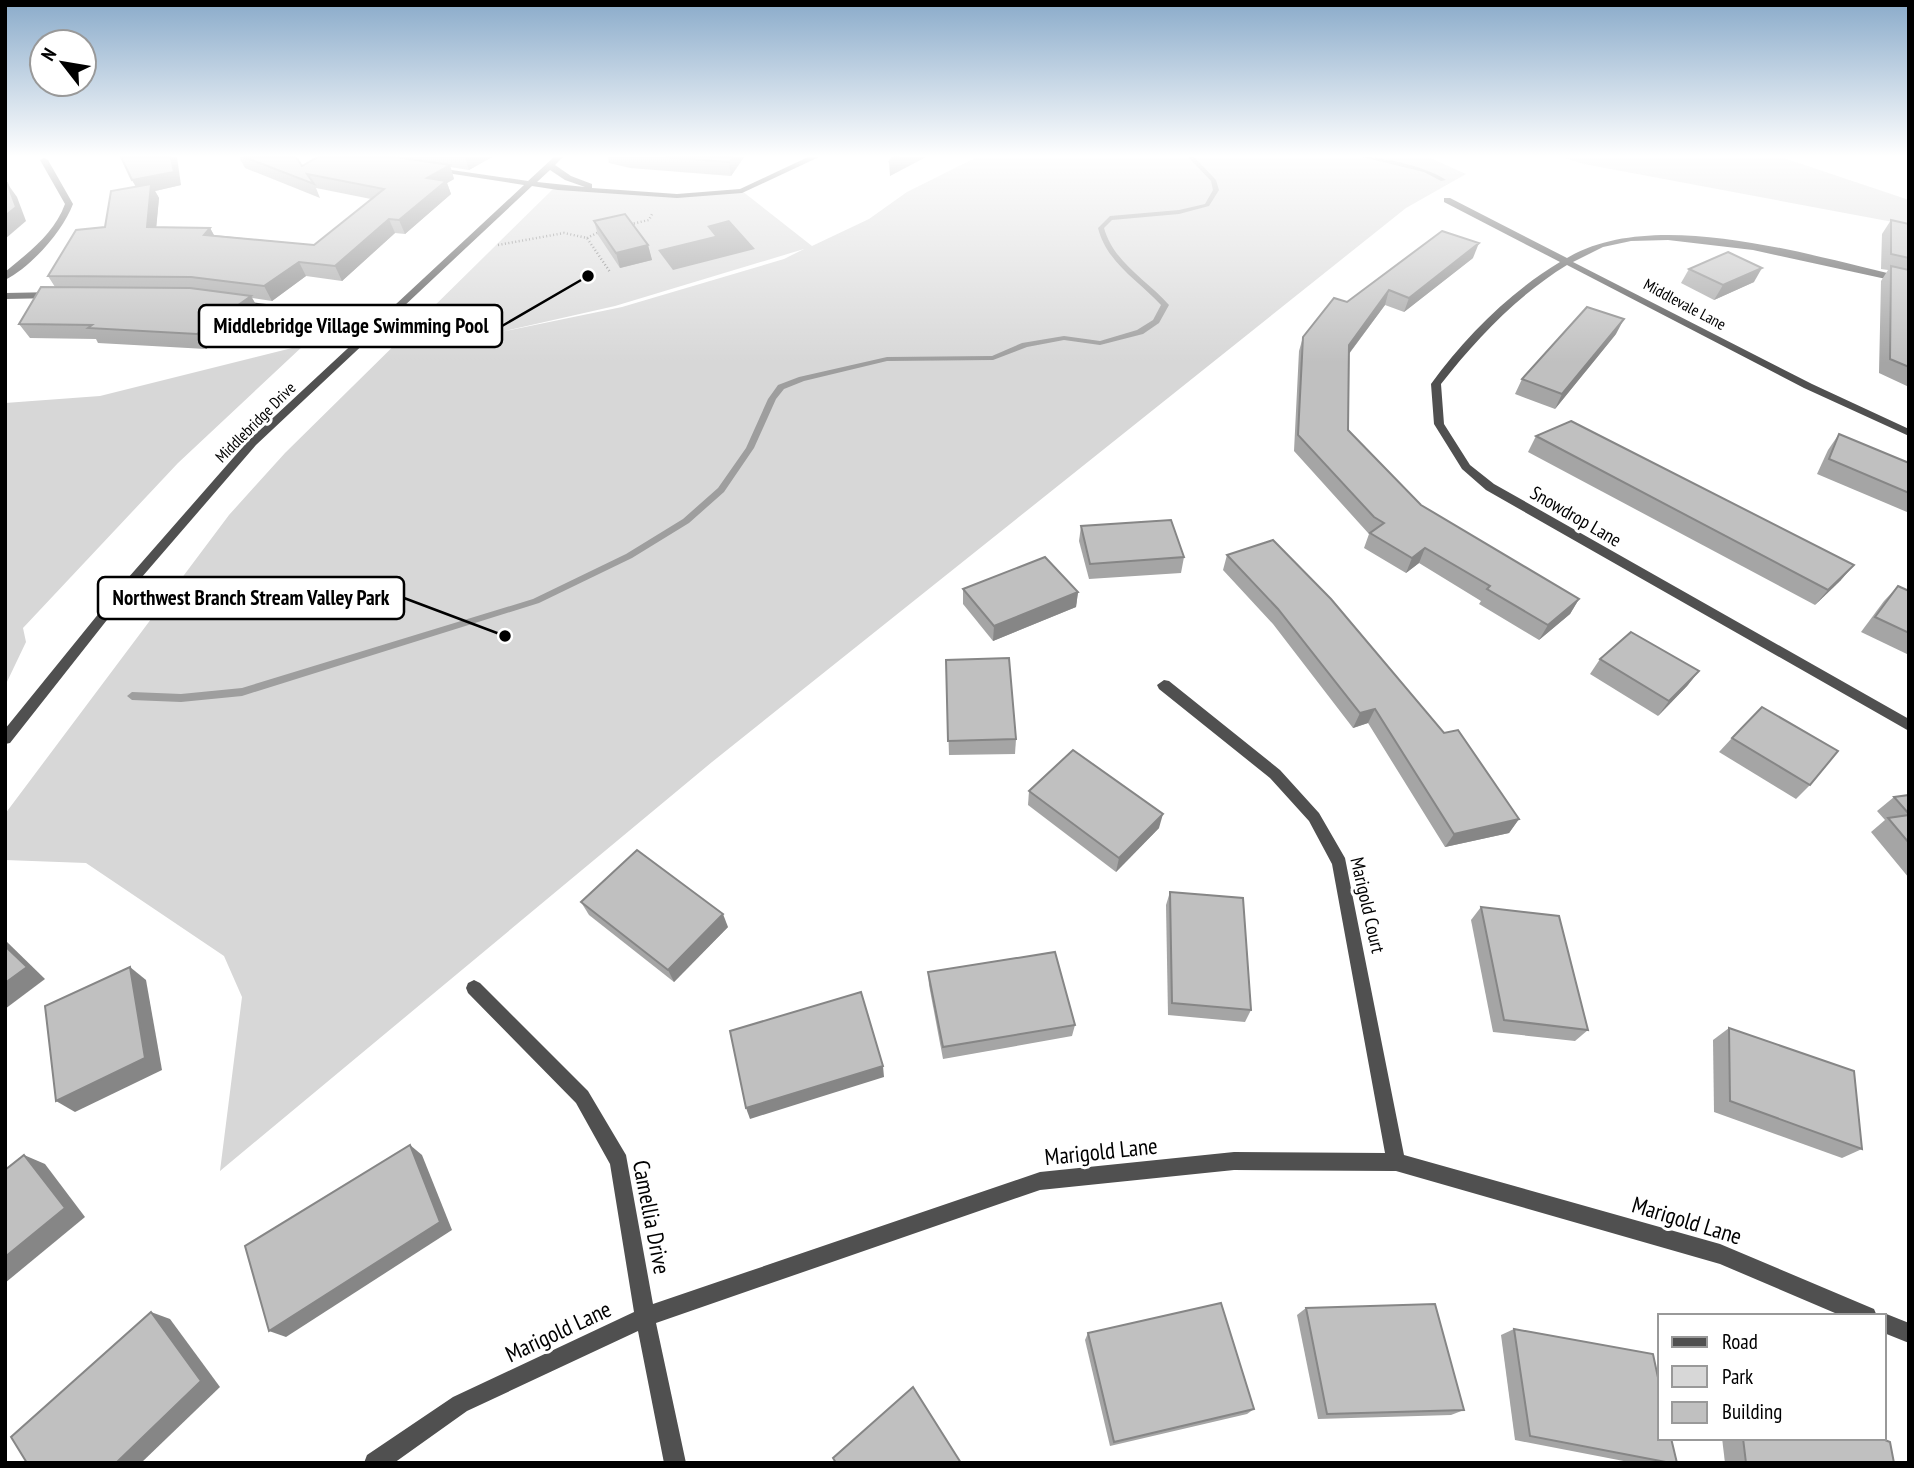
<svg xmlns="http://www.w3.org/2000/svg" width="1914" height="1468" font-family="'PT Sans Narrow',sans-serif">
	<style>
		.green { fill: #d7d7d7; fill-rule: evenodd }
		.water { fill: #9e9e9e }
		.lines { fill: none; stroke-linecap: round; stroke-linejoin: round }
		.stream { fill: #9e9e9e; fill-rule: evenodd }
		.path { stroke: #727272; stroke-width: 2.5; stroke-dasharray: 1 2.5; stroke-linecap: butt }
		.minor { fill: #505050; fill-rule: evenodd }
		.wall { fill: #a5a5a5 }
		.shaded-wall { fill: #868686 }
		.building { fill: #c0c0c0; stroke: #868686; stroke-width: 2 }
		.labels { text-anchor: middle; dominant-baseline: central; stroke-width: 6; stroke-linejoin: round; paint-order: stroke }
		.far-street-label { font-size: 16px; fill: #000; stroke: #fff }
		.street-label { font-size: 19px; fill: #000; stroke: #fff }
		.near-street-label { font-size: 23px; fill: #000; stroke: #fff }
		.leader { fill: none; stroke: #000; stroke-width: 2.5 }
		.callout-dot { fill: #000; stroke: #fff; stroke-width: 2.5 }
		.callout { fill: #fff; stroke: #000; stroke-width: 2.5 }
		.callout-label { font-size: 21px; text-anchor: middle; font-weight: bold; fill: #000 }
	</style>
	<rect width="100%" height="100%" fill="#fff"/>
	<g class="green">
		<path d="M977 157H1428L1466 174 1406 208 712 762 220 1171 242 997 224 956 86 863 5 860V814L229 515 285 453 553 189 677 196 742 191 812 246 869 219 907 192ZM804 249 784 259 622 307 496 333 615 306Z"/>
		<path d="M1561 157H1781L1909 200V225L1584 164Z"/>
		<path d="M304 345 178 463 23 628 26 642 5 686V403L100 396Z"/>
	</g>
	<path class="water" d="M729 220 755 249 673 270 658 250 715 236 707 226Z"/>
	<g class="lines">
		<g class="stream">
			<path d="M1188 157H1194L1216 180 1219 190 1209 206 1179 214 1112 220 1104 228C1114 263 1146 279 1169 305L1159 323 1143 334 1100 345 1064 340 1027 347 993 360 887 361 804 381 784 389 776 399 754 448 724 492 689 523 632 558 539 603 242 696 181 702 132 700 127 696 132 692 181 694 242 688 533 599 626 554 683 519 718 488 746 448 768 399 778 385 799 377 887 357 992 356 1022 343 1064 336 1100 341 1137 330 1153 320 1161 305C1138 280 1107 263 1098 228L1110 216 1179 210 1205 204 1213 190 1211 181Z"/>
			<path d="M1362 157C1385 157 1427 167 1446 180L1441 181 1424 172Z"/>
		</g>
		<g class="path">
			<path d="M627 225 649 220 652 214"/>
			<path d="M587 238 601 231"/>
			<path d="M498 245 564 233 587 238 610 272"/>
		</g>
		<g class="minor">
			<path d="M554 157H563L555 165 571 176 592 184V188L677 194 740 189 808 157H819L742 193 677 198 558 190 532 186 256 445 129 592 10 743 5 744V729L121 586 248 441 375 323 237 305 232 302 234 300 381 318 524 185 434 171H431V167L528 181ZM550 170 565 180 585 187 537 182Z"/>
			<path d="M44 158 48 160 73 204C63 231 31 267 5 280V272C29 252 54 234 65 204L40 160Z"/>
			<path d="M1444 198H1450L1567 258C1655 205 1814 257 1909 278V284L1753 250 1668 240 1631 241 1603 247 1573 262 1812 384 1909 429V436L1804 388 1567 265C1518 295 1476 339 1441 384L1444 424 1470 465 1494 484 1909 719V731L1486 490 1462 469 1434 424 1431 384C1465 337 1510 292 1560 262L1444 202Z"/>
			<path d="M5 293 56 292 61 295 56 298 5 299Z"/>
			<path d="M1164 680 1169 681 1280 770 1319 813 1345 858 1404 1155 1720 1244 1874 1309 1877 1316 1884 1313 1909 1323V1343L1884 1333V1316H1842L1720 1264 1396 1171 1234 1170 1040 1190 656 1323 686 1463H664L638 1331 467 1411 394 1463H364L367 1455 453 1397 634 1312 610 1164 576 1103 468 993 466 988 468 983 474 980 480 983 588 1091 626 1155 653 1304 1040 1172 1234 1152 1385 1153 1332 864 1309 821 1270 778 1159 689 1157 685Z"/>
		</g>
	</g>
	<g class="wall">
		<path d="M239 157H296L302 166 318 157H492L469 170 450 167 454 179 447 183 451 194 405 234 395 233 342 281 306 276 272 301 252 298 259 310 206 349 98 343 96 339 30 338 19 324 55 287 48 276 105 227 136 187 132 180 181 185 155 191 159 198 156 227 210 228 214 235 314 245 371 199 316 188 320 198 245 168Z"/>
		<path d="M608 157H744L731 176 630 168 609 163Z"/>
		<path d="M1891 220 1909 224V387L1879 373 1881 281 1888 270 1881 269 1882 234Z"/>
		<path d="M594 221 648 245 652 260 620 268 598 235Z"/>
		<path d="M1473 258 1404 312 1385 305 1349 354 1348 430 1421 505 1579 599 1570 614 1539 640 1479 604 1481 601 1419 563 1406 573 1364 548 1369 534 1294 451 1299 351 1303 337 1347 302Z"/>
		<path d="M1689 269 1754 282 1714 300 1681 283Z"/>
		<path d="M1616 334 1555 409 1515 394 1522 379Z"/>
		<path d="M1839 434 1909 463V510L1907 512 1817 474 1828 450Z"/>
		<path d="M1536 436 1841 580 1815 605 1528 452Z"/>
		<path d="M1081 526 1184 557 1181 573 1089 579 1079 541Z"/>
		<path d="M1227 555 1444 733 1519 819 1509 833 1445 847 1368 723 1353 728 1273 624 1223 570Z"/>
		<path d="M1898 586 1909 591V655L1861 632 1884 601Z"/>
		<path d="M963 589 1078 592 1076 607 993 641 963 604Z"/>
		<path d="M1600 659 1699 671 1687 686 1658 716 1590 674Z"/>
		<path d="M946 660 1016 739 1015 754 949 755Z"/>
		<path d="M1732 738 1810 785 1796 799 1719 752Z"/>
		<path d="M1029 791 1159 828 1116 872 1028 805Z"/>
		<path d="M1909 795V878L1871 832 1885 820 1877 811 1894 797Z"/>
		<path d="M1170 892 1251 1010 1245 1022 1168 1015 1166 905Z"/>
		<path d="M581 902 728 927 674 982 589 915Z"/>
		<path d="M1481 907 1588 1030 1575 1041 1493 1032 1471 920Z"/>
		<path d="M928 972 1075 1025 1072 1036 943 1059 929 985Z"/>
		<path d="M1729 1028 1862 1149 1842 1158 1714 1112 1713 1040Z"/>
		<path d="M1306 1308 1464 1410 1451 1415 1318 1419 1297 1315Z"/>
		<path d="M1514 1329 1671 1463H1634L1515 1440 1501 1335Z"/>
		<path d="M1088 1333 1254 1409 1247 1414 1110 1446 1085 1340Z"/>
		<path d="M1722 1438H1880L1894 1463H1725Z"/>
	</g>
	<g class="shaded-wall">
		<path d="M171 157H177L181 185 155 191 159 198 155 241 147 227 140 193 132 180Z"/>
		<path d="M465 157H492L469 170Z"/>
		<path d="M733 157H744L731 176 729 162Z"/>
		<path d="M899 157H926L890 176 889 162Z"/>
		<path d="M450 165 454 179 447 183 451 194 405 234 399 220 427 178Z"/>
		<path d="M7 183 17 197 26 221 5 239Z"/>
		<path d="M389 219 395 233 342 281 335 266Z"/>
		<path d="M210 228 218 243 204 235Z"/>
		<path d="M1479 243 1473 258 1404 312 1409 298Z"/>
		<path d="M648 245 652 260 620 268 616 253Z"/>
		<path d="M299 262 306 276 272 301 264 286Z"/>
		<path d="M1762 268 1754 282 1714 300 1723 285Z"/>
		<path d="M1389 290 1385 305 1344 360 1349 345Z"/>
		<path d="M251 296 259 310 206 349 197 334Z"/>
		<path d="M1624 319 1616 334 1555 409 1562 394Z"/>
		<path d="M1425 548 1419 563 1406 573 1412 558Z"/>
		<path d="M1854 565 1841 580 1815 605 1828 590Z"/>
		<path d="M1078 592 1076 607 993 641 994 626Z"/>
		<path d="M1579 599 1570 614 1539 640 1548 625Z"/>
		<path d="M1699 671 1687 686 1658 716 1669 701Z"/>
		<path d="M1375 709 1368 723 1353 728 1360 713Z"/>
		<path d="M1163 814 1159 828 1116 872 1119 858Z"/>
		<path d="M1519 819 1509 833 1445 847 1454 834Z"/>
		<path d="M723 914 728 927 674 982 668 970Z"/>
		<path d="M5 940 45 979 5 1009Z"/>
		<path d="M130 967 146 980 162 1070 75 1112 56 1101Z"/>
		<path d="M883 1066 884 1077 750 1119 746 1108Z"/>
		<path d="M410 1145 422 1155 452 1230 286 1337 269 1331Z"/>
		<path d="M24 1155 45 1164 85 1217 5 1283V1257Z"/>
		<path d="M151 1312 170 1319 220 1387 141 1463H116Z"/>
	</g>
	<g class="building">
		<path d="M121 157H171L174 172 132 180Z"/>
		<path d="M244 157H296L302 166 318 157H395L450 165 427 178 446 181 399 220 389 219 335 266 299 262 264 286 191 277 48 276 76 230 105 227 111 191 151 184 147 227 210 228 204 235 314 245 384 189 307 174 314 184Z"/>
		<path d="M666 157H733L729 162Z"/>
		<path d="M893 157H899L889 162Z"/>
		<path d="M5 183H7L16 207 5 216Z"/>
		<path d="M625 214 648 245 616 253 594 221Z"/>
		<path d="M1891 220 1909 224V258L1891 254Z"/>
		<path d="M1442 231 1479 243 1409 298 1389 290 1349 345 1348 430 1421 505 1579 599 1548 625 1487 589 1490 586 1425 548 1412 558 1370 533 1384 523 1374 517 1298 435 1303 337 1334 298 1347 302Z"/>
		<path d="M1728 252 1762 268 1723 285 1689 269Z"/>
		<path d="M1891 266 1909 270V367L1890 359Z"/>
		<path d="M41 287 190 288 251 296 197 334 88 328 92 325 19 324Z"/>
		<path d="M1587 307 1624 319 1562 394 1522 379Z"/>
		<path d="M1571 421 1854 565 1828 590 1536 436Z"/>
		<path d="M1839 434 1909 463V493L1829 459Z"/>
		<path d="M1171 520 1184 557 1090 564 1081 526Z"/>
		<path d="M1273 540 1331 599 1444 733 1458 730 1519 819 1454 834 1375 709 1360 713 1278 609 1227 555Z"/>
		<path d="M1045 557 1078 592 994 626 963 589Z"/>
		<path d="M1898 586 1909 591V633L1875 617Z"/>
		<path d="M1631 632 1699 671 1669 701 1600 659Z"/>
		<path d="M1009 658 1016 739 948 741 946 660Z"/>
		<path d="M1762 707 1838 751 1810 785 1732 738Z"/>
		<path d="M1073 750 1163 814 1119 858 1029 791Z"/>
		<path d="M1909 795V814L1894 797Z"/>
		<path d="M1909 815V843L1888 818Z"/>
		<path d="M637 850 723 914 668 970 581 902Z"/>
		<path d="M1170 892 1243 898 1251 1010 1172 1003Z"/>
		<path d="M1481 907 1559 916 1588 1030 1504 1020Z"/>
		<path d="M5 946 27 967 5 983Z"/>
		<path d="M1055 952 1075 1025 943 1047 928 972Z"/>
		<path d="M130 967 145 1058 56 1101 45 1006Z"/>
		<path d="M861 992 883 1066 746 1108 730 1031Z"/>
		<path d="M1729 1028 1854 1071 1862 1149 1730 1101Z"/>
		<path d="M410 1145 440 1222 269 1331 245 1246Z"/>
		<path d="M24 1155 65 1208 5 1257V1170Z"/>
		<path d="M1221 1303 1254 1409 1114 1442 1088 1333Z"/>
		<path d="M1435 1304 1464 1410 1327 1414 1306 1308Z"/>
		<path d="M151 1312 201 1381 116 1463H27L11 1437Z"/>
		<path d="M1514 1329 1653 1354 1660 1387V1438H1671L1677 1463H1671L1530 1436Z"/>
		<path d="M913 1387 961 1463H836L833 1458Z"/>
		<path d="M1743 1438H1880L1890 1442 1894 1463H1746Z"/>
	</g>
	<linearGradient id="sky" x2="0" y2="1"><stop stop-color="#8aabca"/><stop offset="0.43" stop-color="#fff"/><stop offset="1" stop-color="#fff" stop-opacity="0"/></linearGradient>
	<rect width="1914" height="363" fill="url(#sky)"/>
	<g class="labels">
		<g class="far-street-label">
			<text transform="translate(1685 304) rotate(28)">Middlevale Lane</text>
			<text transform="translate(255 422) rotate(-45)">Middlebridge Drive</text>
		</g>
		<g class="street-label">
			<text transform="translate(1576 516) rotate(30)">Snowdrop Lane</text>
			<text transform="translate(1368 905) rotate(77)">Marigold Court</text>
		</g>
		<g class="near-street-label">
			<text transform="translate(1101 1151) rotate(-6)">Marigold Lane</text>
			<text transform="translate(652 1217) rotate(79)">Camellia Drive</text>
			<text transform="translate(1687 1220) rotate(17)">Marigold Lane</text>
			<text transform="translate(558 1331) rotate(-25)">Marigold Lane</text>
		</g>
	</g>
	<path class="leader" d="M588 276L502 326M505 636L404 598"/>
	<g class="callout-dot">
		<circle cx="588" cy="276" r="7"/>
		<circle cx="505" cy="636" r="7"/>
	</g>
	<g class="callout">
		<rect x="199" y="305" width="303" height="42" rx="7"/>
		<rect x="98" y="577" width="306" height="42" rx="7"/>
	</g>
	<g class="callout-label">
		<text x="351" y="333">Middlebridge Village Swimming Pool</text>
		<text x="251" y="605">Northwest Branch Stream Valley Park</text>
	</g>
	<rect width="1914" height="1468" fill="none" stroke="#000000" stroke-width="14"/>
	<rect x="1658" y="1314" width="228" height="126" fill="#ffffff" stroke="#999999" stroke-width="2"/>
	<rect x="1672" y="1337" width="35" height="10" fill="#505050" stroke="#999999" stroke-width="2"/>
	<text x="1722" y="1349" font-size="21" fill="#000000">Road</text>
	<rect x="1672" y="1366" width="35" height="21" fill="#d7d7d7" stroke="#999999" stroke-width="2"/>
	<text x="1722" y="1384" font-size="21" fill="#000000">Park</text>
	<rect x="1672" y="1402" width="35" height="21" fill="#c0c0c0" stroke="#999999" stroke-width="2"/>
	<text x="1722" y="1419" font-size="21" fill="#000000">Building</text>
	<g transform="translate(63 63) rotate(301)"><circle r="33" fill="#ffffff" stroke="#999999" stroke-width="2"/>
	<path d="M0-5L12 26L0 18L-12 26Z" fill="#000000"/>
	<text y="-10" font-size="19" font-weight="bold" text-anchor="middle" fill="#000000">N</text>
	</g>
</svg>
